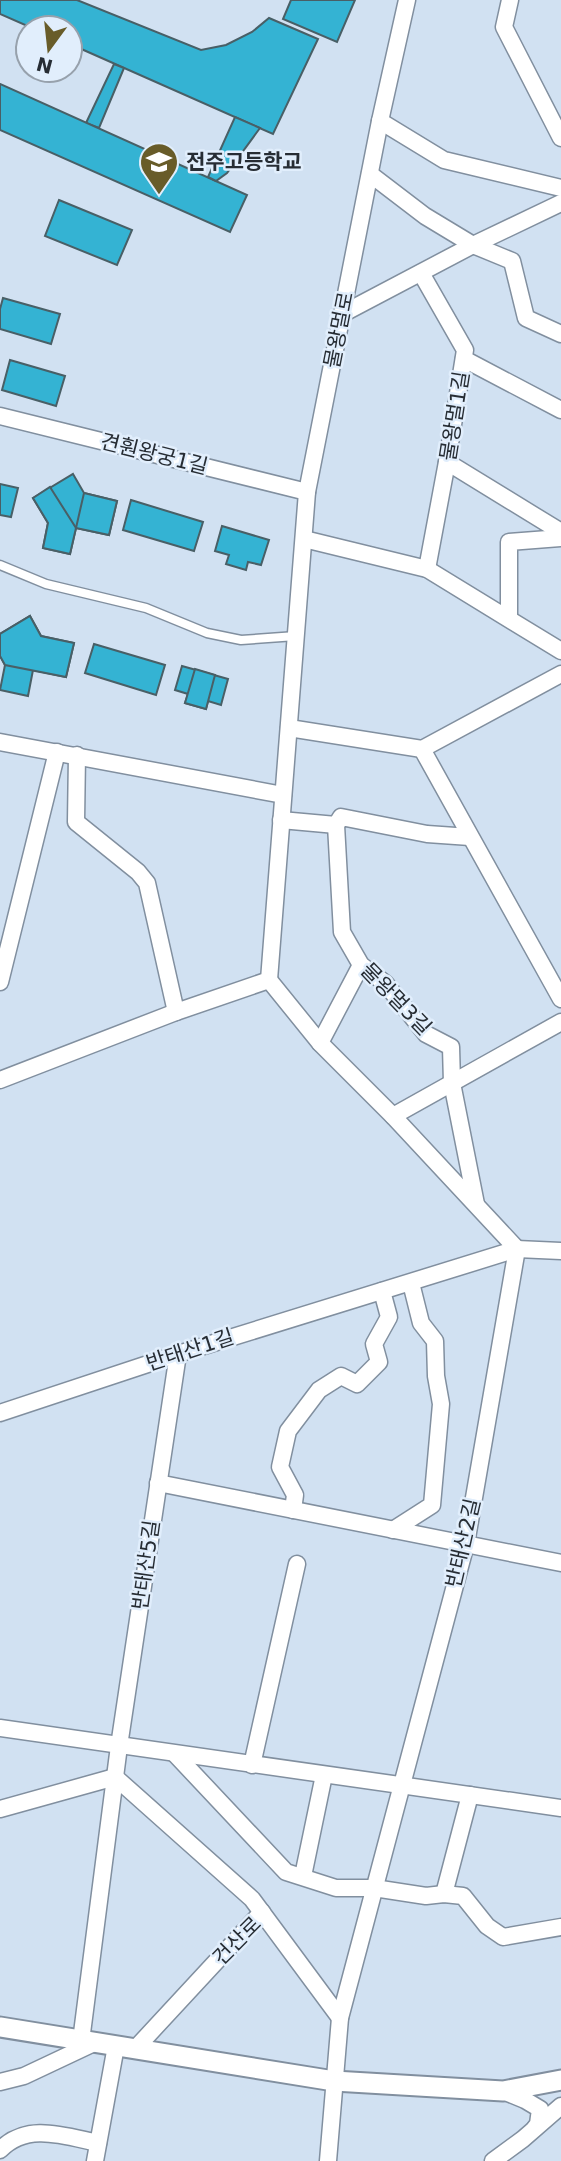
<svg xmlns="http://www.w3.org/2000/svg" width="561" height="2161" font-family="'DejaVu Sans','Noto Sans KR',sans-serif">
	<style>
		.building { fill: #34b3d3; stroke: #495f66; stroke-width: 2 }
		.lines { fill: none; stroke-linecap: round; stroke-linejoin: round }
		.service-casing { stroke: #818f9f; stroke-width: 11 }
		.minor-casing { stroke: #818f9f; stroke-width: 19 }
		.tertiary-casing { stroke: #818f9f; stroke-width: 23 }
		.service { stroke: #fff; stroke-width: 8 }
		.minor { stroke: #fff; stroke-width: 16 }
		.tertiary { stroke: #fff; stroke-width: 19 }
		.labels { text-anchor: middle; dominant-baseline: central; stroke-width: 5; stroke-linejoin: round; paint-order: stroke }
		.poi-label { font-size: 21px; font-weight: bold; fill: #272d34; stroke: #e1eefc; text-anchor: start }
		.street-label { font-size: 21px; fill: #272d34; stroke: #e1eefc }
	</style>
	<rect width="100%" height="100%" fill="#d1e1f2"/>
	<g class="building">
		<path d="M0 0H77L201 50 226 45 252 32 269 18 318 39 273 134 70 44V28H32L0 14Z"/>
		<path d="M291 0H355L337 42 283 19Z"/>
		<path d="M114 64 124 68 99 128 86 123Z"/>
		<path d="M0 84 247 195 230 232 0 130Z"/>
		<path d="M235 117 260 128 227 173 216 181 208 177Z"/>
		<path d="M59 200 132 230 117 265 45 236Z"/>
		<path d="M3 298 60 314 51 344 0 329V309Z"/>
		<path d="M10 360 65 376 56 406 2 390Z"/>
		<path d="M73 474 84 493 117 501 109 535 76 528 70 554 43 548 48 523 33 498Z"/>
		<path d="M0 484 18 488 11 517 0 515Z"/>
		<path d="M50 487 76 528 70 554 43 548 48 523 33 498Z"/>
		<path d="M84 493 117 501 109 535 76 528Z"/>
		<path d="M131 500 203 522 194 551 123 530Z"/>
		<path d="M222 526 269 540 261 565 248 562 246 570 226 564 229 555 215 551Z"/>
		<path d="M30 616 41 636 74 643 66 677 33 670 28 696 0 690 5 665 0 656V634Z"/>
		<path d="M30 616 41 636 74 643 66 677 5 665 0 656V634Z"/>
		<path d="M94 644 165 665 156 695 85 673Z"/>
		<path d="M182 666 228 679 221 705 208 701 206 709 185 703 188 694 175 690Z"/>
		<path d="M195 669 215 675 206 709 185 703Z"/>
	</g>
	<g class="lines">
		<defs>
			<path id="service" d="M0 565 46 584 146 608 207 633 241 640 296 636"/>
			<g id="minor">
				<path d="M510 0 504 27 561 138"/>
				<path d="M380 121 444 160 561 188"/>
				<path d="M370 174 425 216 473 245 512 261 526 318 561 334"/>
				<path d="M421 273 465 350 447 462 427 569"/>
				<path d="M342 314 473 245 561 203"/>
				<path d="M464 359 561 410"/>
				<path d="M0 416 307 492"/>
				<path d="M447 462 561 532"/>
				<path d="M304 539 427 569 561 651"/>
				<path d="M509 617V542L561 538"/>
				<path d="M289 728 422 749 561 674"/>
				<path d="M0 742 283 795"/>
				<path d="M422 749 561 999"/>
				<path d="M77 755 76 822 138 872 147 883 176 1012"/>
				<path d="M281 820 336 825 341 817 427 834 470 837"/>
				<path d="M336 825 342 932 361 965 385 983 426 1034 451 1047 452 1083 476 1204"/>
				<path d="M269 980 320 1043 393 1116 517 1249 466 1544 340 2018 328 2161"/>
				<path d="M0 982 57 752"/>
				<path d="M320 1043 361 965"/>
				<path d="M0 1080 176 1012 269 980 307 492 380 121 407 0"/>
				<path d="M393 1116 561 1022"/>
				<path d="M0 1413 178 1354 517 1249 561 1251"/>
				<path d="M158 1483 561 1563"/>
				<path d="M293 1510 295 1495 280 1467 288 1431 319 1390 341 1376 357 1384 379 1362 374 1344 389 1317 382 1291"/>
				<path d="M393 1530 432 1505 441 1404 436 1376 435 1341 421 1323 411 1283"/>
				<path d="M0 1728 561 1808"/>
				<path d="M175 1754 286 1872 336 1888H374L426 1896 444 1894 463 1896 487 1926 503 1937 561 1927"/>
				<path d="M252 1765 297 1564"/>
				<path d="M0 1809 115 1777 252 1899 340 2018"/>
				<path d="M303 1876 324 1775"/>
				<path d="M444 1894 470 1795"/>
				<path d="M81 2041 119 1746 178 1354"/>
				<path d="M136 2048 262 1912"/>
				<path d="M0 2082 24 2076 94 2043"/>
				<path d="M503 2091 525 2100 540 2109 538 2124 535 2128"/>
				<path d="M0 2150C27 2122 64 2136 98 2143"/>
				<path d="M95 2161 116 2046"/>
				<path d="M493 2161 523 2139 561 2106"/>
			</g>
			<path id="tertiary" d="M0 2027 334 2081 503 2091 561 2080"/>
		</defs>
		<use href="#service" class="service-casing"/>
		<use href="#minor" class="minor-casing"/>
		<use href="#tertiary" class="tertiary-casing"/>
		<use href="#service" class="service"/>
		<use href="#minor" class="minor"/>
		<use href="#tertiary" class="tertiary"/>
	</g>
	<defs>
		<symbol id="school-pin" viewBox="-11 -11 22 30"><path d="M0 17L-7.5 6A9.5 9.5 0 1 1 7.5 6Z" fill="#685c29" stroke="#e1eefc"/><path d="M0-5L7-2L0 1L-7-2ZM-4 1L0 2.5L4 1V4Q0 6-4 4Z" fill="#fff"/></symbol>
	</defs>
	<g fill-rule="evenodd">
		<use href="#school-pin" x="137" y="140" width="44" height="60"/>
	</g>
	<g class="labels">
		<g class="poi-label">
			<text x="186" y="162">전주고등학교</text>
		</g>
		<g class="street-label">
			<text transform="translate(339 330) rotate(-79)">물왕멀로</text>
			<text transform="translate(455 416) rotate(-81)">물왕멀1길</text>
			<text transform="translate(154 454) rotate(14)">견훤왕궁1길</text>
			<text transform="translate(396 999) rotate(46)">물왕멀3길</text>
			<text transform="translate(190 1350) rotate(-18)">반태산1길</text>
			<text transform="translate(463 1543) rotate(-77)">반태산2길</text>
			<text transform="translate(146 1565) rotate(-82)">반태산5길</text>
			<text transform="translate(237 1941) rotate(-45)">건산로</text>
		</g>
	</g>
	<g transform="translate(49 49) rotate(195)"><circle r="33" fill="#e1eefc" stroke="#97a1ac" stroke-width="2"/>
	<path d="M0-5L12 26L0 18L-12 26Z" fill="#685c29"/>
	<text y="-10" font-size="19" font-weight="bold" text-anchor="middle" fill="#272d34">N</text>
	</g>
</svg>
